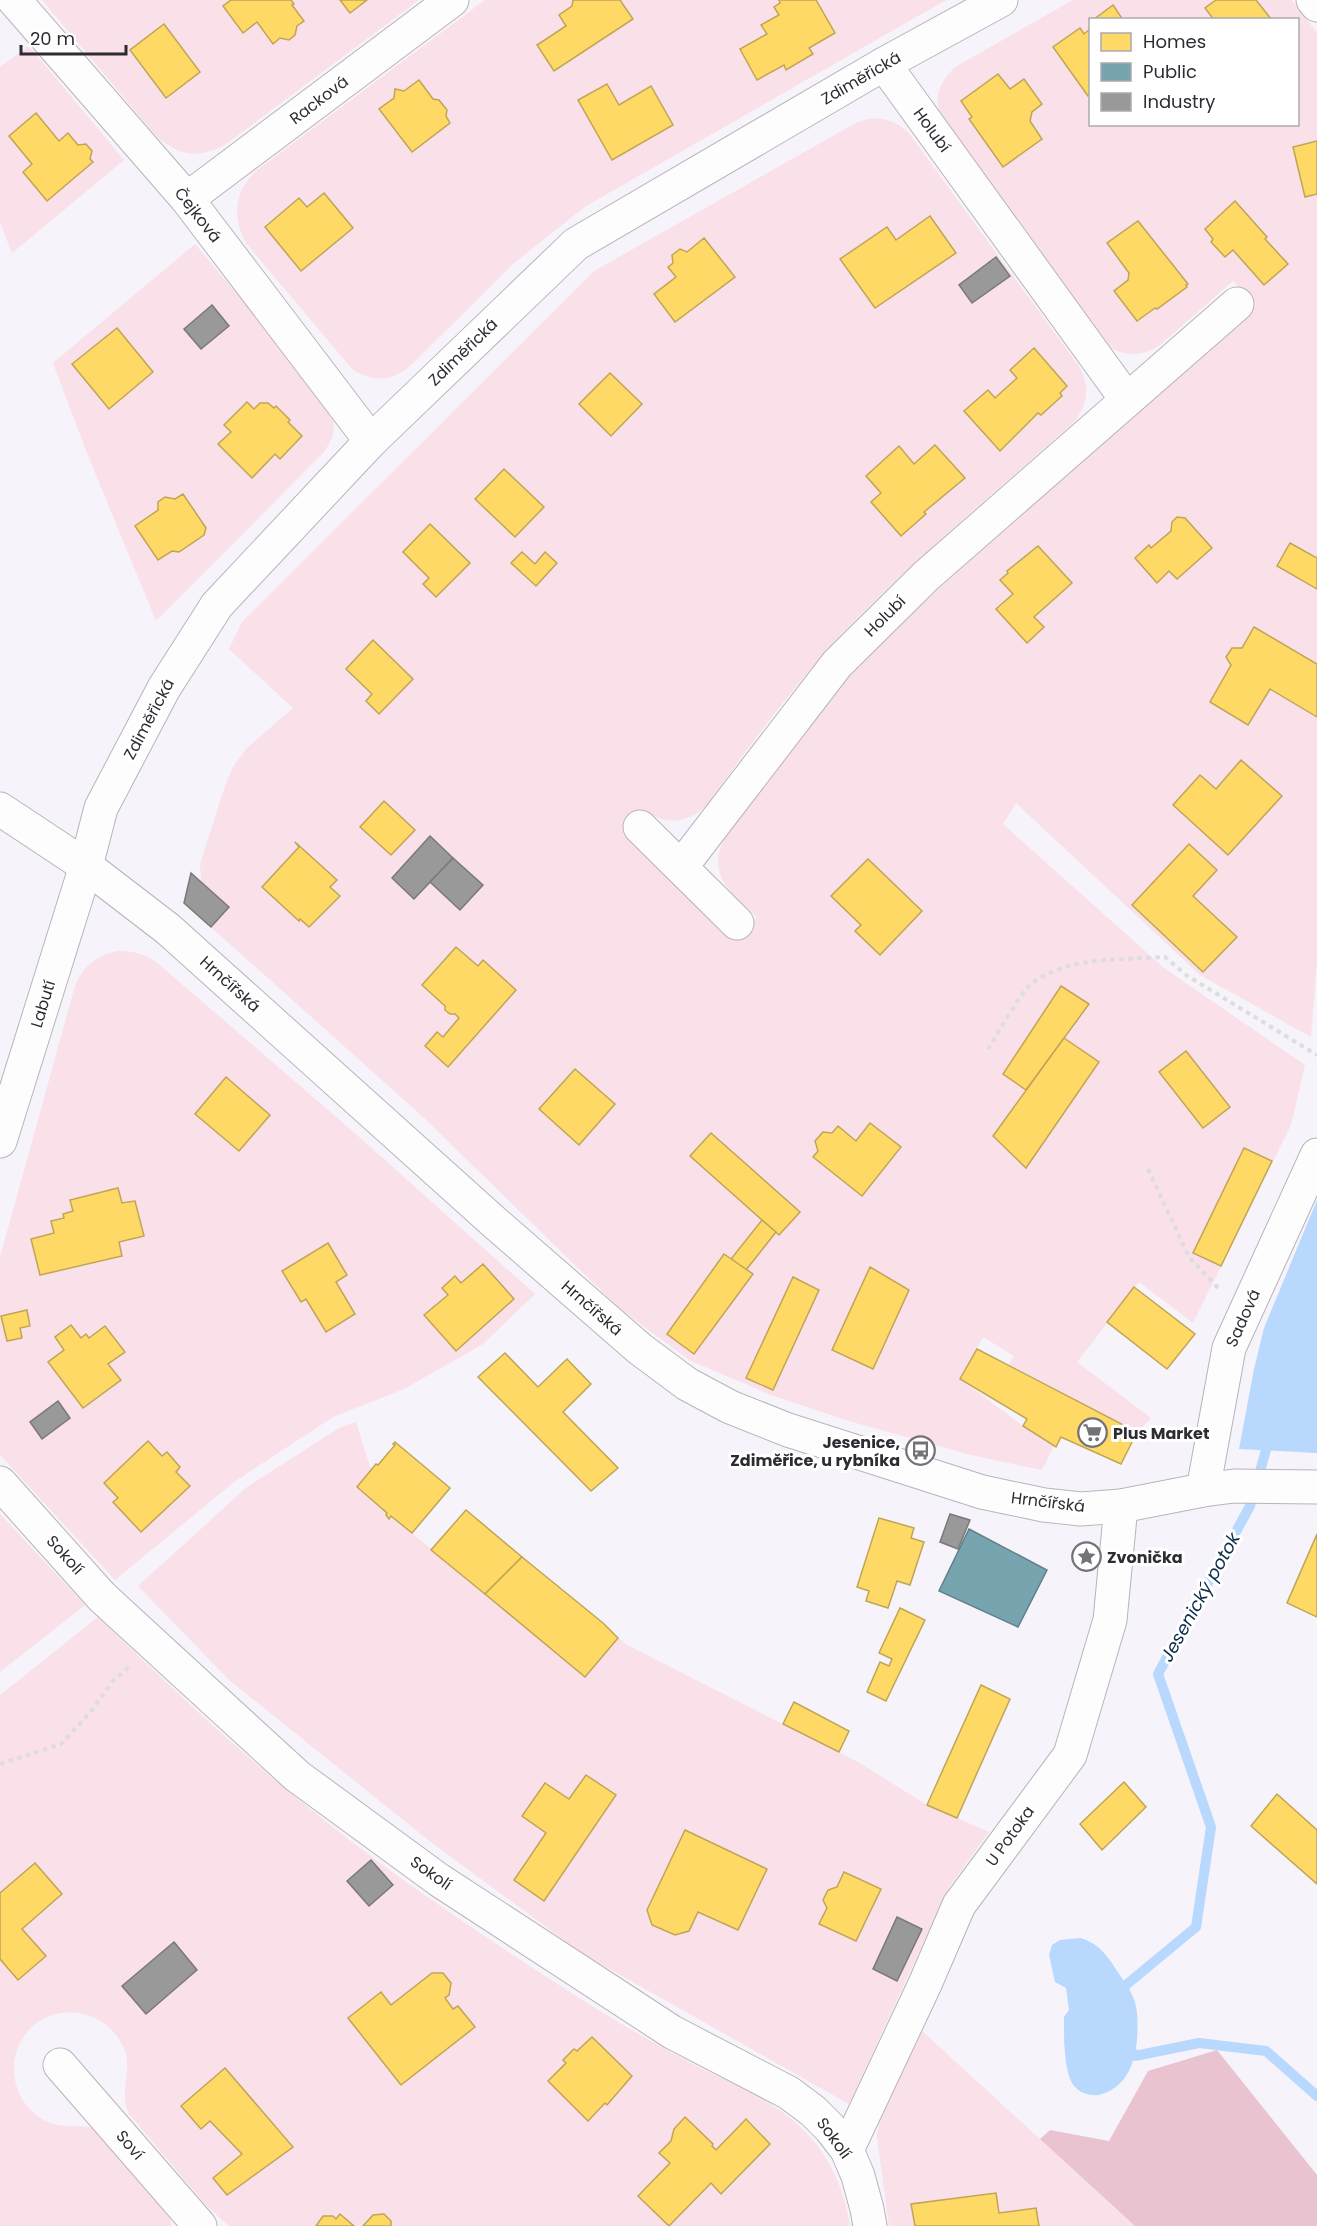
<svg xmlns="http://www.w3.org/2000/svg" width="1317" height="2226" font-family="Poppins,sans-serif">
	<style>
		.green { fill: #f9e0e9; fill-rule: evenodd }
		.forest { fill: #eac3d0 }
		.water { fill: #b8d8fd }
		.homes { fill: #ffd966; stroke: #c0a557; stroke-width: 1.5 }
		.public { fill: #76a5af; stroke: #60808a; stroke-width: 1.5 }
		.industry { fill: #999; stroke: #79787a; stroke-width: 1.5 }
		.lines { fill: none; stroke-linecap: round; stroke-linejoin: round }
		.stream { stroke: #b8d8fd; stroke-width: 10 }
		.minor-casing { stroke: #b7b4bb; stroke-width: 35 }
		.path { stroke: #dddcdf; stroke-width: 4; stroke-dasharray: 4.5 4.5; stroke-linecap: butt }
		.minor { stroke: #fefdfe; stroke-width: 33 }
		.labels { text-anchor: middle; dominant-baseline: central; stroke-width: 6; stroke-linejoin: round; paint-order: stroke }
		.street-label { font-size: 16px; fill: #2e2b33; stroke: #fff }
		.poi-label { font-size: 16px; font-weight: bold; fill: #2e2b33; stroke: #fff; text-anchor: start }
		.water-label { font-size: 18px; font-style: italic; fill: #0a2c4b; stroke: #fff }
	</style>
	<rect width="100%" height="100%" fill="#f6f3fa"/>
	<g class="green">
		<path d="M42 0H419L225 145C197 159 180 156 156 136Z"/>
		<path d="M485 0H946L586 206 514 263 409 367C390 382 372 382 352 369L246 243C232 217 234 192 256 171Z"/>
		<path d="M1073 0H1292L1317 33V962L1311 1037 1200 975 1016 803 1003 824 1164 968 1305 1065 1291 1125 1193 1323 1139 1282 1077 1362 1151 1418 1137 1432 1009 1365 1014 1356 983 1337 960 1379 1023 1426 1054 1446 1042 1470 971 1455 849 1421 771 1395 689 1360 619 1308 421 1115 184 903 201 881 200 864 225 786 233 767 246 749 293 708 229 649 242 622 594 271 854 124C874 114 892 118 908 132L1078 365C1090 384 1089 404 1074 422 993 495 907 564 833 644 787 694 747 749 707 805 690 822 665 827 646 810L623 834 733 941 757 917C740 901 717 885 718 859 719 839 743 813 755 797 786 753 819 708 856 669 908 614 966 565 1022 514 1099 445 1178 376 1256 306L1233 281 1160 345C1141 357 1125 357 1106 345L939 112C935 93 941 81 955 67ZM1090 20H1298V124H1090ZM1186 1051 1230 1107 1203 1128 1159 1072Z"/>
		<path d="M29 46 124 160 12 253 0 222V67Z"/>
		<path d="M195 244 325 399C336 420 338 433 323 453L156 621 87 453 53 363Z"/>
		<path d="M118 951C133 951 144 954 156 962L349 1128 535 1294 483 1344 404 1389 333 1417 234 1482 115 1580 0 1455V1257L75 986C83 966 97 955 118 951Z"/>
		<path d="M356 1422 371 1470 357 1488 387 1513 386 1515 389 1518 391 1516 585 1675 618 1637 625 1644 858 1762 927 1805 989 1832 949 1887 849 2104 583 1954 432 1843 229 1680 138 1586 247 1487 339 1428Z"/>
		<path d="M0 1514 85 1605 0 1672Z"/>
		<path d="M98 1617C152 1669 205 1720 261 1768 352 1847 452 1916 553 1981 598 2011 646 2039 693 2064 725 2081 770 2099 796 2123 827 2150 844 2186 850 2226H229L205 2204 129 2114C116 2087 140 2066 116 2035 95 2007 51 2004 28 2031 4 2058 12 2101 42 2119 60 2130 77 2123 96 2129L169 2210 171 2226H0V1695Z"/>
		<path d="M922 2031 1135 2226H889L877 2137 883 2100Z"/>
	</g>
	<path class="forest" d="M1217 2050 1317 2175V2226H1135L1040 2139 1050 2130 1109 2141 1148 2071Z"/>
	<g class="water">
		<path d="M1317 1200V1453L1239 1449 1254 1369 1264 1328Z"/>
		<path d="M1081 1938C1100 1945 1107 1955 1117 1971 1126 1984 1136 1997 1137 2013 1139 2044 1136 2083 1102 2094 1094 2097 1082 2094 1076 2088 1063 2076 1064 2034 1064 2017L1069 2010 1066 1988 1055 1982 1049 1955 1052 1945 1060 1940Z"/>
	</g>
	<g class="homes">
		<path d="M231 0H291L294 4 292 5 304 21 297 26 295 35 289 40 280 38 273 44 257 22 243 33 223 6Z"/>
		<path d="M340 0H367L350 13Z"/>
		<path d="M573 0H620L633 19 554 71 537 45 566 26 559 15 572 6Z"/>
		<path d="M779 0H816L835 33 809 48 813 54 786 70 784 65 757 80 740 49 767 34 761 25 779 15 774 7 780 3Z"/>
		<path d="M1216 0H1256L1271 19 1214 20 1205 8Z"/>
		<path d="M1113 5 1123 20H1093Z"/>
		<path d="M164 24 200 72 166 98 130 50Z"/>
		<path d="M1080 28 1084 34 1090 29V94L1088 96 1053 47Z"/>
		<path d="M998 74 1010 89 1024 79 1042 104 1032 112 1030 121 1042 139 1003 167 969 119 972 117 961 101Z"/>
		<path d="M419 80 433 99 439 100 447 110 446 116 450 123 412 152 379 109 394 98 395 89 404 91Z"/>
		<path d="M607 84 619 105 651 86 673 125 612 160 578 100Z"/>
		<path d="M36 113 59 141 68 133 78 145 86 144 92 151 90 159 93 162 47 201 23 172 32 164 9 136Z"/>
		<path d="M1317 141V194L1305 197 1293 147Z"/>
		<path d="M324 193 353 228 301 271 265 227 299 198 307 207Z"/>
		<path d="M1235 201 1267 237 1265 239 1288 264 1264 285 1233 250 1225 257 1211 242 1213 239 1205 229Z"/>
		<path d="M930 216 956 253 875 308 840 259 887 227 896 240Z"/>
		<path d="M1138 221 1188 284 1186 285 1187 287 1157 309 1155 308 1137 321 1114 291 1128 280 1129 273 1107 243Z"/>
		<path d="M704 238 735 277 675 322 654 294 676 277 668 267 673 263 672 255 680 249 687 252Z"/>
		<path d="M117 328 153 372 109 409 72 364Z"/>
		<path d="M1034 348 1067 386 1060 393 1062 396 1041 415 1038 413 1000 451 964 411 988 390 995 398 1017 378 1010 370Z"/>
		<path d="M610 373 642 404 611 436 579 404Z"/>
		<path d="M247 402 254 409 260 403H268L274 408 276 406 290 420 288 422 302 436 280 459 275 454 252 478 218 444 231 432 224 425Z"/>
		<path d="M935 445 965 478 924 512 926 514 901 536 871 502 881 493 866 476 899 446 914 464Z"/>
		<path d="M504 469 544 507 515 537 475 499Z"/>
		<path d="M183 494 206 528 204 535 179 552 172 551 158 560 135 526 158 510V502L165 497 175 499Z"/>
		<path d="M1177 517 1185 518 1212 548 1177 579 1169 571 1157 583 1135 558 1149 545 1151 548 1171 531 1172 522Z"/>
		<path d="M430 524 470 563 436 597 423 584 429 578 403 552Z"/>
		<path d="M1290 543 1317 558V589L1277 566Z"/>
		<path d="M1038 546 1072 583 1034 617 1044 627 1027 643 996 609 1013 594 1000 580 1008 573 1007 571Z"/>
		<path d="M522 552 535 564 545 552 557 563 536 586 511 563Z"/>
		<path d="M1254 627 1317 664V717L1270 689 1248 725 1210 702 1231 665 1226 657 1232 648H1242Z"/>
		<path d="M373 640 413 679 379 714 366 701 372 694 346 669Z"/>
		<path d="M1241 760 1282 796 1228 855 1173 805 1200 775 1216 789Z"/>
		<path d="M384 801 415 830 391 855 360 827Z"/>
		<path d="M295 842 337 880 330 887 340 896 309 927 300 919 299 921 262 887 299 847Z"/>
		<path d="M1189 844 1217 870 1193 896 1237 937 1203 972 1132 905Z"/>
		<path d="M868 859 922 911 880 955 855 931 861 925 831 896Z"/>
		<path d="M456 947 478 966 483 960 516 990 448 1067 425 1046 437 1032 443 1037 459 1018 455 1014H450L445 1010V1006L422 985Z"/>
		<path d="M1061 986 1089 1004 1026 1090 1003 1074Z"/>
		<path d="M1064 1038 1099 1062 1026 1168 993 1136Z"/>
		<path d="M1186 1051 1230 1107 1203 1128 1159 1072Z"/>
		<path d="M575 1069 615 1104 579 1145 539 1109Z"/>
		<path d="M226 1077 270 1115 239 1151 195 1114Z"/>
		<path d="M870 1123 901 1147 862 1196 813 1157 818 1151 815 1141 823 1132 832 1133 838 1126 856 1141Z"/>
		<path d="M711 1133 800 1212 779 1235 690 1156Z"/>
		<path d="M1244 1148 1272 1161 1221 1266 1193 1253Z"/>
		<path d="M118 1188 122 1203 135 1201 144 1236 119 1242 122 1256 40 1275 31 1239 54 1233 51 1221 64 1218 63 1214 73 1211 70 1200Z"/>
		<path d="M762 1220 776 1232 746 1270 731 1259Z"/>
		<path d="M328 1243 347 1275 336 1282 355 1314 326 1332 306 1299 301 1302 282 1271Z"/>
		<path d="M724 1254 753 1274 694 1354 667 1334Z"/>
		<path d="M483 1264 514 1299 456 1351 424 1315 448 1295 442 1288 455 1276 461 1283Z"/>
		<path d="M870 1267 909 1290 873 1369 832 1350Z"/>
		<path d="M793 1277 819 1290 773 1390 746 1378Z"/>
		<path d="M1134 1287 1195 1334 1167 1369 1107 1322Z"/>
		<path d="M27 1310 30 1326 20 1328 22 1338 7 1341 1 1316Z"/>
		<path d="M71 1325 81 1338 86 1334 89 1338 105 1326 125 1352 108 1364 121 1380 83 1408 48 1362 64 1350 55 1337Z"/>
		<path d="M977 1349 1137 1432 1121 1464 1061 1437 1056 1447 1023 1426 1027 1419 960 1379Z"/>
		<path d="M505 1353 538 1387 567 1359 591 1384 563 1412 618 1468 591 1491 478 1377Z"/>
		<path d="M148 1441 162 1456 167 1452 180 1467 176 1472 190 1486 141 1532 113 1502 118 1498 104 1483Z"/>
		<path d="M395 1442 450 1488 412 1533 391 1516 389 1519 386 1515 387 1513 357 1487 376 1464 378 1465 395 1445 393 1444Z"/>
		<path d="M466 1510 522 1557 485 1594 431 1550Z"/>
		<path d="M879 1518 914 1528 911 1538 924 1542 910 1585 897 1581 888 1608 866 1601 869 1591 857 1587Z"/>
		<path d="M1317 1534V1617L1287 1603Z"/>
		<path d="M522 1557 603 1623 618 1638 585 1677 485 1594Z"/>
		<path d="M900 1608 925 1620 886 1701 867 1692 880 1662 889 1666 892 1659 879 1653Z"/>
		<path d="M981 1685 1010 1699 957 1818 927 1805Z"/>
		<path d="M794 1702 849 1731 839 1752 783 1724Z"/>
		<path d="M586 1775 616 1795 544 1901 514 1880 546 1833 522 1816 545 1783 569 1799Z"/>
		<path d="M1124 1782 1146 1807 1102 1850 1080 1824Z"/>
		<path d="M1277 1794 1317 1830V1884L1251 1826Z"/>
		<path d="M685 1830 767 1869 738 1930 698 1912 689 1931 675 1935 652 1925 647 1910Z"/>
		<path d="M35 1863 62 1894 22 1929 46 1956 18 1980 0 1959V1893Z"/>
		<path d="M844 1872 881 1889 856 1941 819 1924 827 1908 823 1900 828 1890 837 1887Z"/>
		<path d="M432 1973H443L451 1983 449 1995 445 1998 453 2009 458 2006 475 2027 401 2085 348 2018 381 1992 391 2005Z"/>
		<path d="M592 2037 632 2076 607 2105 605 2103 588 2121 548 2081 566 2063 563 2060 574 2049 577 2051Z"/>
		<path d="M225 2068 293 2147 227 2195 213 2178 242 2154 210 2121 201 2129 181 2106Z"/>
		<path d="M685 2117 713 2144 712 2146 716 2150 746 2119 770 2144 721 2194 711 2183 669 2226 638 2196 670 2163 659 2153 671 2141 674 2129Z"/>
		<path d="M996 2193 999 2213 1036 2208 1039 2226H915L911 2204Z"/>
		<path d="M340 2214 354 2226H316L323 2216H333L336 2219Z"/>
		<path d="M384 2214 391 2221V2226H363L373 2215Z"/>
	</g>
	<path class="public" d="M969 1529 1047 1570 1018 1627 939 1591Z"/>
	<g class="industry">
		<path d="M996 257 1010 276 972 303 959 285Z"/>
		<path d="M212 305 229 326 201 349 184 329Z"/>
		<path d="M430 836 453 858 414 899 392 878Z"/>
		<path d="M453 858 483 885 460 910 430 882Z"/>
		<path d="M191 873 229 907 211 927 184 903Z"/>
		<path d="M58 1401 70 1418 42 1439 30 1422Z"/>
		<path d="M950 1514 970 1520 958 1549 940 1542Z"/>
		<path d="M371 1860 393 1885 369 1906 347 1881Z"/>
		<path d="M897 1917 922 1929 897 1981 873 1969Z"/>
		<path d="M174 1942 197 1970 146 2014 122 1986Z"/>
	</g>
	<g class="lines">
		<g class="stream">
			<path d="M1120 1998 1126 1985 1196 1927 1211 1827 1158 1674 1250 1506 1270 1436"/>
			<path d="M1128 2046 1135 2056 1199 2043 1266 2051 1317 2096"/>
		</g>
		<defs>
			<g id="minor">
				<path d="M14 0 187 199 371 441"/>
				<path d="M1313 0 1317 5"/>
				<path d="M884 64 1127 400"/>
				<path d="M187 199 452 0"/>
				<path d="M0 809 86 866 168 929 494 1222 640 1349 687 1384 730 1407 788 1430 982 1492 1044 1505 1081 1509 1121 1506 1203 1490 1234 1486 1317 1487"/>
				<path d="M640 827 737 923"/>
				<path d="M681 867 837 664 926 576 1237 304"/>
				<path d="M0 1141 86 866 101 808 164 688 217 605 371 441 576 244 884 64 1001 0"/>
				<path d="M0 1483 102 1597 297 1776 439 1880 672 2032 789 2093 813 2111 830 2128 847 2150 858 2176 867 2209 870 2226"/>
				<path d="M1203 1490 1229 1348 1317 1155"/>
				<path d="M60 2065 200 2226"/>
				<path d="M847 2150 925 1984 959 1905 1070 1755 1110 1620 1121 1506"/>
			</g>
		</defs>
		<use href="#minor" class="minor-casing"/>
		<g class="path">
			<path d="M988 1049C997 1035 1021 992 1031 984 1068 956 1121 960 1165 957L1186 975 1317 1055"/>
			<path d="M1148 1169 1189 1257 1219 1289"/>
			<path d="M0 1764 61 1744 88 1715 114 1680 129 1667"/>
		</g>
		<use href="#minor" class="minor"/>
	</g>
	<defs>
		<symbol id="supermarket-ring" viewBox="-11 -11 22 22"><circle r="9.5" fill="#fff" stroke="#747179" stroke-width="1.5"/><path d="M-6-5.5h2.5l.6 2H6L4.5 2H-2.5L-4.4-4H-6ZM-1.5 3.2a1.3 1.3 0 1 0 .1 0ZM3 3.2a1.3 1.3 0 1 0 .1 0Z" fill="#747179"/></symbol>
		<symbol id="bus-ring" viewBox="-11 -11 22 22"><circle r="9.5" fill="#fff" stroke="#747179" stroke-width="1.5"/><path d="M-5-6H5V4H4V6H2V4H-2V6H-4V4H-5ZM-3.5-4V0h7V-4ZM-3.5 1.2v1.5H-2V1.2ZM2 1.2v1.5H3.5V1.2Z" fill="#747179"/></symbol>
		<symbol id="sight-ring" viewBox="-11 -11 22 22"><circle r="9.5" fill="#fff" stroke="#747179" stroke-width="1.5"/><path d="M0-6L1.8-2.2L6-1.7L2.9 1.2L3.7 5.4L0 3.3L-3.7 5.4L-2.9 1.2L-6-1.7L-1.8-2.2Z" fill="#747179"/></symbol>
	</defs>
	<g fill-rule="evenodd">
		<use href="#supermarket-ring" x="1076" y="1416" width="33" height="33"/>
		<use href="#bus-ring" x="904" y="1434" width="33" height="33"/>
		<use href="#sight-ring" x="1070" y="1540" width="33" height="33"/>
	</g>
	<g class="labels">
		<g class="street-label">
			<text transform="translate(861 78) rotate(-30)">Zdiměřická</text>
			<text transform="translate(319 100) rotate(-37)">Racková</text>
			<text transform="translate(932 130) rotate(54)">Holubí</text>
			<text transform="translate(198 215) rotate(52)">Čejková</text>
			<text transform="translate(463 352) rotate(-44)">Zdiměřická</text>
			<text transform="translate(885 616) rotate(-45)">Holubí</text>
			<text transform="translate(149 719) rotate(-62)">Zdiměřická</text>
			<text transform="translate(230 984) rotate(42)">Hrnčířská</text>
			<text transform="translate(43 1004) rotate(-73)">Labutí</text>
			<text transform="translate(592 1308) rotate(41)">Hrnčířská</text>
			<text transform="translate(1243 1318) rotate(-66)">Sadová</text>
			<text transform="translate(1048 1502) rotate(7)">Hrnčířská</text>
			<text transform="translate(65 1555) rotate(48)">Sokolí</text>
			<text transform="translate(1010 1836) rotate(-54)">U Potoka</text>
			<text transform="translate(431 1873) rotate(35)">Sokolí</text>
			<text transform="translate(834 2138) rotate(54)">Sokolí</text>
			<text transform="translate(130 2145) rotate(49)">Soví</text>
		</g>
		<g class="poi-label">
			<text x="1113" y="1433">Plus Market</text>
			<text x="900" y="1442" text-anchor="end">Jesenice,<tspan x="900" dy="18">Zdiměřice, u rybníka</tspan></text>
			<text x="1107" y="1557">Zvonička</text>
		</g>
		<g class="water-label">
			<text transform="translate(1200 1597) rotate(-61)">Jesenický potok</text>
		</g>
	</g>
	<rect x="1089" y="18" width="210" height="108" fill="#ffffff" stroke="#abaaad" stroke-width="1.5"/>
	<rect x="1101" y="33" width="30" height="18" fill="#ffd966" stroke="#abaaad" stroke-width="1.5"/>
	<text x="1143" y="48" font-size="18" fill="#2e2b33">Homes</text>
	<rect x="1101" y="63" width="30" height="18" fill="#76a5af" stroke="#abaaad" stroke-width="1.5"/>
	<text x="1143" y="78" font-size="18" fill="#2e2b33">Public</text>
	<rect x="1101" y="93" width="30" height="18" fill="#999999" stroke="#abaaad" stroke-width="1.5"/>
	<text x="1143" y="108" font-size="18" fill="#2e2b33">Industry</text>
	<path d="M21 45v9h105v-9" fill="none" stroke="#2e2b33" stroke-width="3"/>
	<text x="30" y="45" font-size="18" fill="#2e2b33" stroke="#ffffff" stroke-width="4.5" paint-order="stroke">20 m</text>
</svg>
